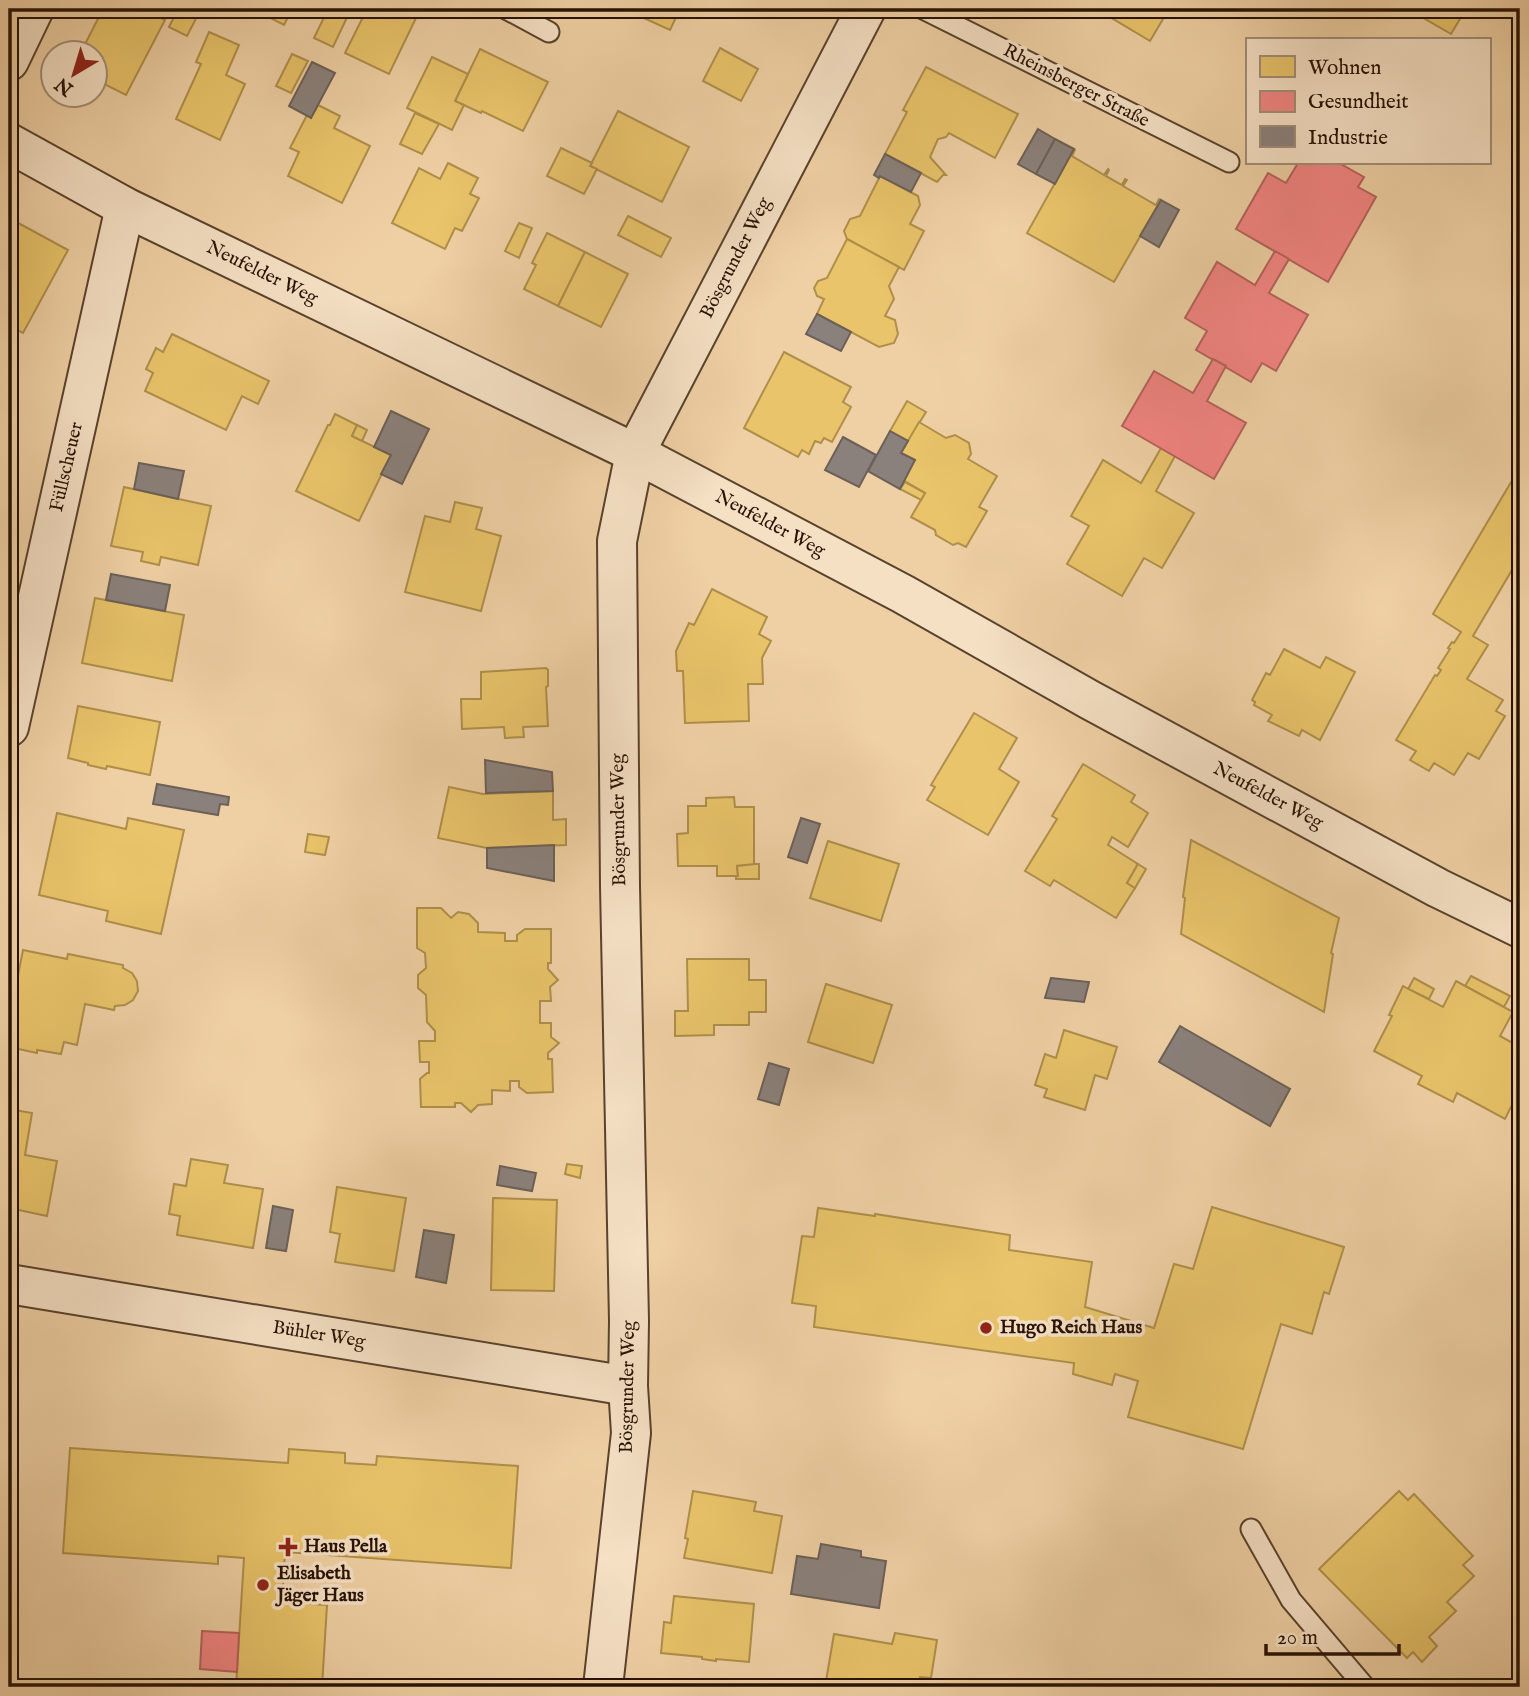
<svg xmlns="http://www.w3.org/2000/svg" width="1529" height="1696" font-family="'IM FELL English',serif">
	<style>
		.homes { fill: #e9c46a; stroke: #af8f4b; stroke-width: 2 }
		.health { fill: #f28482; stroke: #b5625c; stroke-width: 2 }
		.industry { fill: #8a817c; stroke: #6c6058; stroke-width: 2 }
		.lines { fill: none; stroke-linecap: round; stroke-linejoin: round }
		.lane-casing { stroke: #59422c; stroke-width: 23 }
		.street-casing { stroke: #59422c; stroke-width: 42 }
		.lane { stroke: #f5e0c4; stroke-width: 19 }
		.street { stroke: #f5e0c4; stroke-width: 38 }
		.poi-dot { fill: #8f2418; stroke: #f5e0c4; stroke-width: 2.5 }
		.labels { text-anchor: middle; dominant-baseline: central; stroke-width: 7; stroke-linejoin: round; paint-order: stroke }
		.street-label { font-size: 19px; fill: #271204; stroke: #f5e0c4 }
		.poi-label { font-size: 19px; font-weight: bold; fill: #271204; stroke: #f5e0c4; text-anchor: start }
	</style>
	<rect width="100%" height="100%" fill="#efd0a4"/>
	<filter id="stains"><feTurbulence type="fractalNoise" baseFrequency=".00286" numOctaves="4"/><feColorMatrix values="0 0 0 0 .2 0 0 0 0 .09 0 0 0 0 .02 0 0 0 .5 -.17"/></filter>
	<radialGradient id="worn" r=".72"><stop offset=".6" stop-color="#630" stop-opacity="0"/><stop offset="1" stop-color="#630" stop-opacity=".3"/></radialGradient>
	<g class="homes">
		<path d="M103 9H144L165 20 126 95 94 79V52H81Z"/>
		<path d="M178 9H201L187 36 169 27Z"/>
		<path d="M253 9H292L284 25Z"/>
		<path d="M328 9H351L333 47 314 38Z"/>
		<path d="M367 9H402L417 16 389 74 345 53Z"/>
		<path d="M624 9H680L670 30Z"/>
		<path d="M1114 9H1169L1150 41 1110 17Z"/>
		<path d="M1408 9H1466L1451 34Z"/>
		<path d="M209 32 239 45 226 75 245 84 220 140 176 119 201 64 196 62Z"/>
		<path d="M720 48 758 69 741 101 703 81Z"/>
		<path d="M480 49 548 82 523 131 482 111 481 113 455 101Z"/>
		<path d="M292 54 308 61 291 93 276 86Z"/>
		<path d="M432 57 468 74 455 101 464 105 452 130 407 108Z"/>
		<path d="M926 67 1018 114 995 158 949 133 946 137 938 139 930 157 946 175H943L937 182 885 154 907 112 903 110Z"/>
		<path d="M318 105 340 116 334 128 370 146 342 203 288 176 299 152 290 148 307 115 311 118Z"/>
		<path d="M618 111 689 147 662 202 590 166Z"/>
		<path d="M415 113 439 124 422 154 400 144Z"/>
		<path d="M561 148 592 163 590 166 597 169 584 194 547 176Z"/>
		<path d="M1074 149 1075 150 1072 156 1104 175 1108 169 1109 170 1106 176 1122 185 1125 179 1127 180 1123 186 1156 205 1159 199 1161 200 1114 282 1027 233Z"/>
		<path d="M448 163 478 178 470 194 479 198 462 231 455 228 445 249 392 223 419 168 440 179Z"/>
		<path d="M880 176 918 196 920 205 910 224 924 231 904 270 847 239 844 231 850 219 860 216Z"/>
		<path d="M628 216 671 238 661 257 618 235Z"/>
		<path d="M9 218 68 250 23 333 9 326Z"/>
		<path d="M519 223 532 228 519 258 505 251Z"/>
		<path d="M547 233 585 252 558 306 524 289 536 265 532 263Z"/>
		<path d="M847 239 899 267 889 286 894 299 885 316 895 320 898 334 894 343 879 347 817 314 824 299 817 296 814 288 818 281 827 278Z"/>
		<path d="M585 252 628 274 601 327 558 306Z"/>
		<path d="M172 334 269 381 258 404 242 396 226 430 145 391 153 373 146 369 156 348 163 352Z"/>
		<path d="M784 352 851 387 843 402 851 407 832 442 824 438 821 443 815 441 809 454 802 450 798 457 744 428Z"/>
		<path d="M907 401 926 412 908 441 890 431Z"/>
		<path d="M9 413 16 414 12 434H17L9 473Z"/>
		<path d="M335 414 357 425 352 436 391 455 359 521 296 491 328 425H330Z"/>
		<path d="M919 422 946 438 955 435 969 443 971 454 968 459 997 476 979 507 987 511 966 547 958 543 953 545 936 535 935 530 911 517 925 493 903 480 915 460 901 453Z"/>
		<path d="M357 425 367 430 362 441 352 436Z"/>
		<path d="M1161 448 1175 456 1156 491 1194 513 1162 568 1144 558 1122 596 1067 564 1089 526 1071 516 1103 460 1141 483Z"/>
		<path d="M1520 467V575L1512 570 1473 636 1488 645 1467 679 1503 700 1496 711 1505 716 1479 759 1468 753 1454 775 1434 763 1429 771 1410 760 1416 751 1396 740 1435 675 1437 676 1441 670 1438 668 1450 649 1448 648 1452 642 1454 643 1461 632 1433 614Z"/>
		<path d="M905 482 925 493 921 500 900 489Z"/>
		<path d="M124 487 211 506 198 565 161 557 159 565 141 561 143 552 111 546Z"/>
		<path d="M455 502 482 508 476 529 501 536 481 611 405 592 425 516 450 522Z"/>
		<path d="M712 589 767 617 759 634 771 641 762 658 763 684H748L749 721 685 723 683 671H677L676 651 689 623 694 625Z"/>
		<path d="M95 598 184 615 172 681 82 663Z"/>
		<path d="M1284 649 1320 668 1326 657 1355 672 1320 740 1302 730 1299 736 1268 721 1272 715 1254 705 1255 702 1252 700 1266 673 1270 675Z"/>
		<path d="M546 668 548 670V686L546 687 548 726 523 727 524 737 505 738 504 727 462 729 461 699H481V672Z"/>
		<path d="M78 706 160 722 150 775 107 766 106 769 88 765V763L68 758Z"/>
		<path d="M974 713 1017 738 999 769 1019 782 988 835 927 800 935 787 931 785Z"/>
		<path d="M1083 764 1135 795 1131 802 1148 813 1128 847 1112 837 1108 845 1138 864 1127 883 1135 888 1116 918 1054 880 1050 886 1025 871 1057 819 1052 816Z"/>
		<path d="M449 787 483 794 553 791V820L566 819V845L487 848 438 838Z"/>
		<path d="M734 797 735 807H754V865L737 866 738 876H717V866H678L677 834 688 833V806H706V798Z"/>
		<path d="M57 813 126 829 128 818 184 830 161 934 106 921 108 911 39 895Z"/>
		<path d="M308 834 329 837 325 855 305 852Z"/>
		<path d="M1191 840 1339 918 1331 953 1333 954 1324 1012 1181 934 1185 898 1183 897Z"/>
		<path d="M828 841 899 864 881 921 810 898Z"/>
		<path d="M755 864H759V879H736V876H738L737 866Z"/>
		<path d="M1138 864 1146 869 1135 888 1127 883Z"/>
		<path d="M417 908H441L451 918 458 912 469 914 478 923V932L505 933V941H517V935L525 929H551V963H548V969L558 980 550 987 551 1001H540V1023H551V1037L559 1043 548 1053V1059H552L553 1092 527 1093 519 1087V1081H510V1091L492 1090V1104L478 1105 471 1112 461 1103H455V1107H421L420 1079 427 1073H429V1062H420L419 1041H435V1031L427 1022 426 995 418 988V975L426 968 425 953 417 948Z"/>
		<path d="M23 950 67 959 68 954 123 965V968L132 973 137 981 138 991 133 1000 125 1005 115 1006 114 1010 85 1004 77 1045 64 1042 61 1054 37 1050V1053L9 1047V1021Z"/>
		<path d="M687 959H749V980H766V1012H749V1025H714V1035L675 1036V1011H688Z"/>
		<path d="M1471 976 1510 996 1504 1007 1465 986Z"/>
		<path d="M1414 978 1434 989 1429 999 1408 989Z"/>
		<path d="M1456 981 1513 1012 1500 1036 1520 1047V1089L1505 1119 1457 1093 1453 1102 1418 1084 1422 1076 1374 1051 1392 1016 1389 1015 1403 986 1443 1007Z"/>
		<path d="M826 984 892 1005 873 1063 808 1042Z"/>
		<path d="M1064 1030 1117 1047 1107 1079 1095 1075 1085 1110 1044 1097 1047 1089 1035 1085 1045 1054 1056 1058Z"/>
		<path d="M9 1109 32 1113 25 1155 57 1161 47 1216 9 1208Z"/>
		<path d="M191 1159 228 1165 224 1183 263 1189 253 1248 177 1235 180 1216 169 1214 174 1184 186 1186Z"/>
		<path d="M567 1164 582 1166 580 1178 565 1174Z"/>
		<path d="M337 1187 406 1198 394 1271 335 1262 340 1234 330 1232Z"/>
		<path d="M493 1198 557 1200 554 1291 491 1290Z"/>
		<path d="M1212 1207 1344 1247 1329 1294 1324 1292 1312 1334 1281 1324 1243 1449 1128 1417 1138 1381 1115 1374 1112 1385 1073 1374 1074 1363 814 1327 816 1306 792 1303 802 1236 814 1237 818 1208 875 1216V1214L1010 1235 1009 1250 1092 1262 1085 1307 1154 1328 1174 1264 1193 1269Z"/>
		<path d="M70 1448 288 1463 289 1449 345 1453V1463L376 1465 377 1456 518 1466 511 1568 285 1552 282 1602 327 1605 322 1687H236L244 1558 218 1556V1564L63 1553Z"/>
		<path d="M693 1491 756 1502 754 1511 782 1516 772 1573 684 1558 688 1539 685 1538Z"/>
		<path d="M1399 1491 1408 1500 1414 1494 1473 1556 1463 1565 1474 1576 1447 1602 1456 1611 1429 1637 1437 1646 1422 1662 1413 1652 1407 1658 1319 1569Z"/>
		<path d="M674 1596 754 1604 749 1662 716 1659V1661L702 1659V1657L661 1653 664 1622 671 1623Z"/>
		<path d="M895 1633 937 1640 931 1678 920 1677 918 1687H825L834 1634 892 1644Z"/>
	</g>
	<g class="health">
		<path d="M1298 163H1339L1364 177 1358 187 1376 197 1328 282 1236 229 1268 173 1286 183Z"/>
		<path d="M1275 251 1289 259 1269 293 1308 315 1276 371 1262 363 1251 382 1196 350 1207 331 1185 318 1217 262 1255 285Z"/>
		<path d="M1213 359 1226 366 1207 401 1246 423 1214 479 1122 426 1154 371 1193 393Z"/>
		<path d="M202 1631 239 1633 237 1672 200 1669Z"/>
	</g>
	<g class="industry">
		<path d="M312 62 335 73 311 118 289 106Z"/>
		<path d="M1038 129 1055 139 1036 174 1018 164Z"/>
		<path d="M1055 139 1074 149 1055 184 1036 174Z"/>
		<path d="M885 154 921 173 911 192 880 176 879 178 874 175Z"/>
		<path d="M1161 200 1179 210 1159 247 1140 236Z"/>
		<path d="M817 314 851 332 841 351 806 334Z"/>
		<path d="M391 411 429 429 402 484 381 474 391 455 374 447Z"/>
		<path d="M890 431 908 441 901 453 915 460 900 489 868 471Z"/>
		<path d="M843 437 876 455 859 487 825 470Z"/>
		<path d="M139 463 184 471 178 499 134 489Z"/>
		<path d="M111 574 170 585 165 611 106 600Z"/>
		<path d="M485 760 552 772 553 791 486 793Z"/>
		<path d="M157 784 229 797 228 805 220 804 218 815 153 804Z"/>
		<path d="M801 818 820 824 807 863 788 857Z"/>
		<path d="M554 845V881L487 868V848Z"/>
		<path d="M1051 978 1089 982 1084 1002 1045 998Z"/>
		<path d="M1180 1026 1290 1089 1270 1126 1159 1062Z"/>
		<path d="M769 1063 789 1069 779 1105 758 1099Z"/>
		<path d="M500 1166 536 1173 532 1191 497 1185Z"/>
		<path d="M273 1206 293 1210 286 1251 266 1248Z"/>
		<path d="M424 1230 454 1235 446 1283 416 1277Z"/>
		<path d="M821 1544 861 1551V1557L886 1561 879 1608 791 1594 797 1556 818 1559Z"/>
	</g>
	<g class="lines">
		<defs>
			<g id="lane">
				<path d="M506 9 549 32"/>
				<path d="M923 9 1229 162"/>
				<path d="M1251 1529 1291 1600 1365 1687"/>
			</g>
			<g id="street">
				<path d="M9 61 34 9"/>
				<path d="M9 143 125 207 635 453 903 594 1090 700 1438 888 1520 928"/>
				<path d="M9 727 125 207"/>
				<path d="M9 1284 628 1386"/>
				<path d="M603 1687 631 1433 628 1386 629 1321 620 886 617 541 635 453 866 9"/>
			</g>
		</defs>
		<use href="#lane" class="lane-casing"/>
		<use href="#street" class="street-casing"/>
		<use href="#lane" class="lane"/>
		<use href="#street" class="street"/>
	</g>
	<g class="poi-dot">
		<circle cx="986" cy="1328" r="7"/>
		<path d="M284.5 1536.5h7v7h7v7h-7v7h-7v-7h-7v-7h7z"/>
		<circle cx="263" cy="1585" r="7"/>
	</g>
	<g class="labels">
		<g class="street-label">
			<text transform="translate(1076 86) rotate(27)">Rheinsberger Straße</text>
			<text transform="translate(736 258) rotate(-63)">Bösgrunder Weg</text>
			<text transform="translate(262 273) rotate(26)">Neufelder Weg</text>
			<text transform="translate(67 467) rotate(-77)">Füllscheuer</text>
			<text transform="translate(770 524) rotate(28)">Neufelder Weg</text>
			<text transform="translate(1268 796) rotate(28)">Neufelder Weg</text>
			<text transform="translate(619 820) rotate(-91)">Bösgrunder Weg</text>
			<text transform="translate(319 1335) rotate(9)">Bühler Weg</text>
			<text transform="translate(628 1387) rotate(-89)">Bösgrunder Weg</text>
		</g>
		<g class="poi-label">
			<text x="1000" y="1328">Hugo Reich Haus</text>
			<text x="304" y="1547">Haus Pella</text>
			<text x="277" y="1574">Elisabeth<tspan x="277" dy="22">Jäger Haus</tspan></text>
		</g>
	</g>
	<rect width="1529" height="1696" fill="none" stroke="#efd0a4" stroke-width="35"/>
	<rect x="10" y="10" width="1508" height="1675" fill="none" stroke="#271204" stroke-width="3.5"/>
	<rect x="18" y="18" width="1494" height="1661" fill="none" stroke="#271204" stroke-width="2"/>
	<rect x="1246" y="38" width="245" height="126" fill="#f5e0c4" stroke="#a38e77" stroke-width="2"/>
	<rect x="1260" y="56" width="35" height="21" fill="#e9c46a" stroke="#a38e77" stroke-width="2"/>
	<text x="1308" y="74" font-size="21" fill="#271204">Wohnen</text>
	<rect x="1260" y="91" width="35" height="21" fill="#f28482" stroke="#a38e77" stroke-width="2"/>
	<text x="1308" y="108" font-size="21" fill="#271204">Gesundheit</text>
	<rect x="1260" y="126" width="35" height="21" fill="#8a817c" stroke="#a38e77" stroke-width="2"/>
	<text x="1308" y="144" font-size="21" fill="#271204">Industrie</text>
	<g transform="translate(74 74) rotate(218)"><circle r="33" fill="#f5e0c4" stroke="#a38e77" stroke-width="2"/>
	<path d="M0-5L12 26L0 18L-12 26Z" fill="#8f2418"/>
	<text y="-10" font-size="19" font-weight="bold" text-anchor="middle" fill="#271204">N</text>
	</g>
	<path d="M1266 1644v10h133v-10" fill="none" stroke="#271204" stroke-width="3.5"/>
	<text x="1277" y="1644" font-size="21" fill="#271204" stroke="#f5e0c4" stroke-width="5" paint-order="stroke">20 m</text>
	<rect width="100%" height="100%" filter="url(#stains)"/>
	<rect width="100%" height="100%" fill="url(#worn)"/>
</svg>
